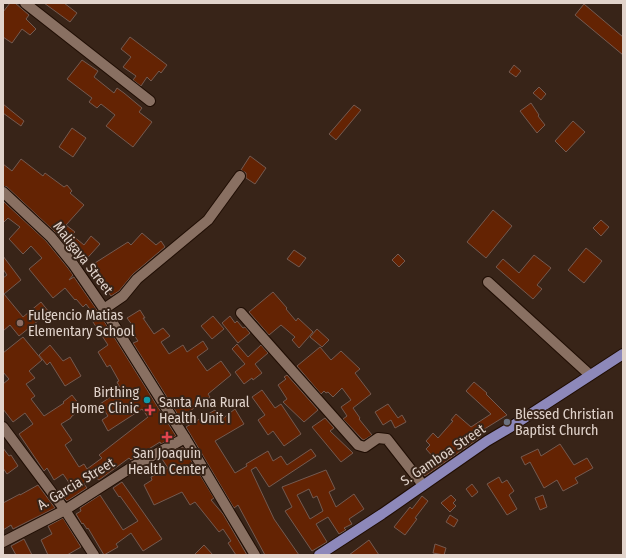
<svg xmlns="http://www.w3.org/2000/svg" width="626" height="558" font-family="'Fira Sans Condensed',sans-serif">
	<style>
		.building { fill: #642303; stroke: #745a50; fill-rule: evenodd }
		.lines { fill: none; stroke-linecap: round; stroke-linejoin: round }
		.minor-casing { stroke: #1f0d03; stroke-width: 12 }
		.major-casing { stroke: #1f0d03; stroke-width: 12 }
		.minor { stroke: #897062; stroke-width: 10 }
		.major { stroke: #8d88ba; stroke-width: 10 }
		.education-dot { fill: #8d6e63; stroke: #382418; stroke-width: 1.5 }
		.culture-dot { fill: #0f9aa8; stroke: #382418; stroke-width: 1.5 }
		.health-dot { fill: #e0444e; stroke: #382418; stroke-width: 1.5 }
		.worship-dot { fill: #6b7280; stroke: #382418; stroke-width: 1.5 }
		.labels { text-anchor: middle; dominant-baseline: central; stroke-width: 4; stroke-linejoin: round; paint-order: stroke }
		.street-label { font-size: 14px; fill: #e1d3cb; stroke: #382418 }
		.poi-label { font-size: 14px; fill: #e1d3cb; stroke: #382418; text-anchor: start }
	</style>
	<rect width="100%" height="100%" fill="#382418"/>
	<g class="building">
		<path d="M10 3H15L29 15 26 19 36 29 30 35 22 29 12 43 3 37V12Z"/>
		<path d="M44 3H64L77 13 70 22Z"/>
		<path d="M584 4 623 37V55L575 15Z"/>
		<path d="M130 37 167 65 161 73 159 71 151 81 147 77 141 86 133 80 136 76 123 67 131 57 121 49Z"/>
		<path d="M82 60 98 71 94 77 114 93 117 88 124 93 142 108 139 112 152 122 133 147 106 126 115 115 101 104 97 108 89 102 92 98 67 79Z"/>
		<path d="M514 65 521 71 516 77 509 72Z"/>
		<path d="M539 87 546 94 541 100 533 93Z"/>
		<path d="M531 103 539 115 538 116 545 125 537 133 520 111Z"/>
		<path d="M3 104 24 121 21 126 3 113Z"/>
		<path d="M354 105 361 110 336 140 329 134Z"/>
		<path d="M573 121 585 132 566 152 555 141Z"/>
		<path d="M72 128 86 138 73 157 59 147Z"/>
		<path d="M250 156 266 168 255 184 246 178V173L241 170Z"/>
		<path d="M21 159 43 176 45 173 64 187 67 185 72 191 70 193 84 205 66 225 75 232 72 235 84 245 91 236 100 244 82 264 55 232 7 187 3 186V164L12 171Z"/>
		<path d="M3 201 46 241 68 268 73 275 69 280 74 277 99 313 176 436 161 444 160 442 131 460 129 458 99 480 95 477 84 484 87 488 67 501 63 497 74 490 63 474 54 480 47 468 44 471 19 434 33 424 25 413 13 422 3 409V384L9 379 3 372V353L23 337 42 360 29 371 35 378 26 384 35 396 31 399 44 416 64 403 63 402 72 395 82 408 71 417V418L61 424 72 440 65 445 79 467 84 464 87 469 102 458 99 455 148 417 142 409 108 431 102 420 108 416 100 404 121 390 117 382 119 381 110 365 107 367 98 352 108 345 91 319 95 316 86 304 83 307 76 299 75 300 65 288 53 298 29 269 42 258 31 246 23 254 9 239 20 227 8 218 3 223Z"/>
		<path d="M493 210 512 226 486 258 467 242Z"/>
		<path d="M601 220 609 227 601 236 593 228Z"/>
		<path d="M142 233 156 245 161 241 165 247 133 274 119 291 111 296 103 285 105 284 87 268 128 242 131 245Z"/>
		<path d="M586 248 602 261 584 283 568 270Z"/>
		<path d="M294 250 306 258 299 267 287 259Z"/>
		<path d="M398 254 405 261 399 267 392 260Z"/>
		<path d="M534 255 551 268 537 285 542 289 533 299 496 267 503 259 519 273Z"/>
		<path d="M3 256 21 280 4 294 23 317 41 302 49 312 19 336 10 325 3 331V278L7 275 3 269Z"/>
		<path d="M273 292 287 308 286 309 296 321 298 318 313 332 299 348 292 340 295 337 281 325 269 335 249 312Z"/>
		<path d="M140 310 145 318H143L154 334 163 328 170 336 161 342 169 354 183 345 187 352 203 341 208 349 197 357 207 371 221 361 231 375 208 394 210 397 180 418 133 343 138 341 130 329 133 326 127 318Z"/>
		<path d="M213 316 224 329 212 339 201 326Z"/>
		<path d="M230 316 235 323 237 321 243 328 245 327 250 333 238 343 222 323Z"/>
		<path d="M317 329 329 340 322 347 310 337Z"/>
		<path d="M237 344 248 357 261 345 268 353 255 364 262 373 253 380 252 378 244 384 235 372 245 364 232 349Z"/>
		<path d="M50 345 63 361 70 357 81 376 65 386 50 362 47 365 39 355Z"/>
		<path d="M320 347 331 360 341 351 360 369 355 373 371 394 353 408 360 418 359 419 372 435 364 440 362 439 343 419 347 416 341 407 351 400 342 388 333 397 328 392 326 393 324 391 321 394 297 366Z"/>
		<path d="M287 375 318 410 304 422 283 402 287 399 278 385 286 379 284 377Z"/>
		<path d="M474 382 487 393 486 394 507 415 478 433 481 437 425 476 419 470 434 458 426 449 430 445 426 441 433 433 438 438 453 421 451 420 456 414 471 427 491 414 466 391Z"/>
		<path d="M262 390 275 408 281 404 301 434 284 446 273 431 268 435 258 420 265 415 252 397Z"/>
		<path d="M388 404 398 418 402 415 406 422 395 428 391 420 383 425 375 412Z"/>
		<path d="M235 409 244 424 215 441 235 473 247 466 246 464 268 451 273 461 281 456 287 465 311 449 316 456 269 487 256 467 251 470 274 519 299 555H265L238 505 234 508 186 427 215 410 222 419Z"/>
		<path d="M325 418 334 428 330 431 353 453 341 462 312 427Z"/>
		<path d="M560 444 574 465 587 458 593 468 575 478 578 483 563 491 557 480 544 488 530 462 525 465 521 457 538 449 541 456Z"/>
		<path d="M183 447 214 498 211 500 223 514 247 555H236L228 543 231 541 223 529 219 532 195 502 190 505 182 492 154 505 144 485 152 480 151 477 168 468 162 459Z"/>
		<path d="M3 448 9 456 11 455 18 466 7 474 3 468Z"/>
		<path d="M326 470 335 489 329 492 336 507 354 494 364 509 349 519 352 524 344 528 346 530 339 534 328 517 316 524 327 542 312 551 285 511 292 507 282 487ZM309 489 313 498 317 496 323 511 310 519 297 495Z"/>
		<path d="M499 477 502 483 507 480 514 491 509 495 517 509 507 515 487 484Z"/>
		<path d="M122 482 162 539 143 551 131 533 116 544 118 547 104 555 88 528 87 529 83 523 82 524 76 514 81 511 80 508 100 495 123 530 138 521 120 496 119 497 113 488Z"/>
		<path d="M472 484 478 492 472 497 466 489Z"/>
		<path d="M38 485 55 508 13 529 11 525 3 530V503L20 494V495Z"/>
		<path d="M451 495 456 500 453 503 456 506 450 512 441 503Z"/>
		<path d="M543 495 547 507 540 510 535 498Z"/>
		<path d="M422 496 428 501 415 518 417 519 405 535 394 527 410 507 412 509Z"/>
		<path d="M450 515 458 520 454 527 446 522Z"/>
		<path d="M63 518 81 547 67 555H48L41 540 52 534 48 526Z"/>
		<path d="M24 539 32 555H16L11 546Z"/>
		<path d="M369 540 379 555H349Z"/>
		<path d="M435 544 446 548 444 555 433 553Z"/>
		<path d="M204 545 213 555H194Z"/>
	</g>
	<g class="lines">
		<defs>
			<g id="minor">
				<path d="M25 3 150 101"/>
				<path d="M3 192 51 237 73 264 104 309 185 438 255 555"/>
				<path d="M488 282 590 375"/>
				<path d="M104 309 123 296 137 279 208 220 240 176"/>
				<path d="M241 313 358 445 365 447 378 438 387 439 423 485"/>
				<path d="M3 427 65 510 94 555"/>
				<path d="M3 542 65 510 132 467 185 438"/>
			</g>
			<path id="major" d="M319 555 382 514 487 441 509 428 623 354"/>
		</defs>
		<use href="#minor" class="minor-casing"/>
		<use href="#major" class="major-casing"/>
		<use href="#minor" class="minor"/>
		<use href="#major" class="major"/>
	</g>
	<circle class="education-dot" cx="20" cy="323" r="4"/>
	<circle class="culture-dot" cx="147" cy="400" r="4"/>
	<g class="health-dot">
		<path d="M148 404h4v4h4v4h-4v4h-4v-4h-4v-4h4z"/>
		<path d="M165 431h4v4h4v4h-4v4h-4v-4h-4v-4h4z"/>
	</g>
	<circle class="worship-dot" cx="507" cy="422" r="4"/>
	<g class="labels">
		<g class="street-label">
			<text transform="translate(83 258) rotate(52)">Maligaya Street</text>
			<text transform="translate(443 455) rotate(-34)">S. Gamboa Street</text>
			<text transform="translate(76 484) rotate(-31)">A. Garcia Street</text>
		</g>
		<g class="poi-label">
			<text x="28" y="315">Fulgencio Matias<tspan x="28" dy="16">Elementary School</tspan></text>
			<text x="139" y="392" text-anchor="end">Birthing<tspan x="139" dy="16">Home Clinic</tspan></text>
			<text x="159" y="402">Santa Ana Rural<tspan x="159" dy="16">Health Unit I</tspan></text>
			<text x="515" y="414">Blessed Christian<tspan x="515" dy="16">Baptist Church</tspan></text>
			<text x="167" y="453" text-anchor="middle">San Joaquin<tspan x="167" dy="16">Health Center</tspan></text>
		</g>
	</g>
	<rect width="626" height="558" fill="none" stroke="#e1d3cb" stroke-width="8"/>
</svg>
